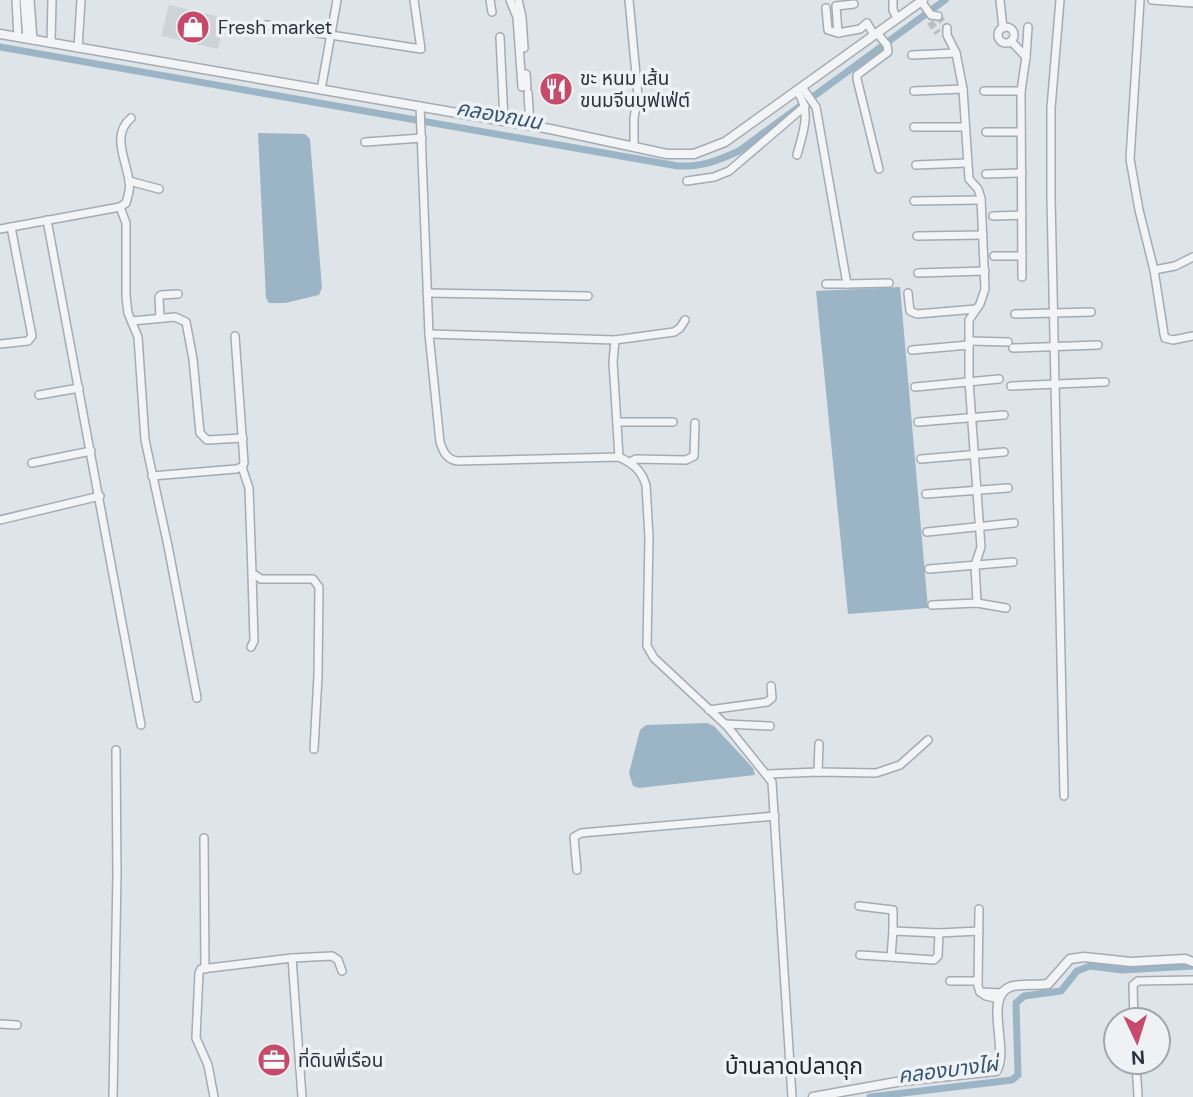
<svg xmlns="http://www.w3.org/2000/svg" width="1193" height="1097" font-family="'DM Sans','Noto Sans Thai',sans-serif">
	<style>
		.built { fill: #ced3da }
		.water { fill: #9cb5c6 }
		.lines { fill: none; stroke-linecap: round; stroke-linejoin: round }
		.canal { stroke: #9cb5c6; stroke-width: 7 }
		.minor-tunnel { stroke: #bbc1c6; stroke-width: 7; stroke-dasharray: 7 3.5; stroke-linecap: butt }
		.minor-casing { stroke: #a5abb2; stroke-width: 10 }
		.tertiary-casing { stroke: #a5abb2; stroke-width: 11 }
		.minor { stroke: #f2f4f6; stroke-width: 7 }
		.tertiary { stroke: #f2f4f6; stroke-width: 8 }
		.labels { text-anchor: middle; dominant-baseline: central; stroke-width: 7; stroke-linejoin: round; paint-order: stroke }
		.poi-label { font-size: 19px; fill: #29333e; stroke: #eff2f5; text-anchor: start }
		.water-label { font-size: 21px; font-style: italic; fill: #355570; stroke: #eff2f5 }
		.quarter-label { font-size: 23px; fill: #1b242f; stroke: #eff2f5 }
	</style>
	<rect width="100%" height="100%" fill="#dfe4e8"/>
	<path class="built" d="M169 5 225 18 218 49 161 36Z"/>
	<g class="water">
		<path d="M258 133 305 134 310 139 322 288 319 295 285 303H269L266 298Z"/>
		<path d="M900 287 928 608 848 614 816 291Z"/>
		<path d="M707 723 714 726 753 768 755 775 639 788 633 786 629 773 640 730 646 725Z"/>
	</g>
	<g class="lines">
		<g class="canal">
			<path d="M0 47 678 166C702 167 717 161 739 151L945 0"/>
			<path d="M870 1097 1012 1080 1018 1075 1016 1003 1024 996 1061 991 1077 971 1090 966 1122 970 1193 966"/>
		</g>
		<g class="minor-tunnel">
			<path d="M938 16 947 28"/>
			<path d="M930 22 938 33"/>
		</g>
		<defs>
			<g id="minor">
				<path d="M16 0 18 37"/>
				<path d="M24 0 27 39"/>
				<path d="M30 0 33 40"/>
				<path d="M490 0 492 12"/>
				<path d="M510 0 517 17 522 87"/>
				<path d="M518 0 522 17 524 48"/>
				<path d="M629 0 638 96 634 118V147"/>
				<path d="M893 0V10L897 18"/>
				<path d="M1000 0 1003 28"/>
				<path d="M1060 0 1051 108V199L1064 796"/>
				<path d="M1140 0 1130 159 1139 210 1154 270 1164 334 1165 338 1173 340 1193 336"/>
				<path d="M1152 0 1193 3"/>
				<path d="M921 1 931 15 938 16"/>
				<path d="M854 4 836 6 838 33 860 29 867 23 874 35"/>
				<path d="M826 8 828 30 838 33"/>
				<path d="M266 25 421 49 414 0"/>
				<circle cx="1006" cy="35" r="8"/>
				<path d="M947 28V35L956 53 963 89 969 179 978 189 981 198 985 289 980 304 969 320V381L981 547 975 565 977 603"/>
				<path d="M877 33 887 45 888 52 857 75V79L879 169"/>
				<path d="M500 37 504 121"/>
				<path d="M1011 41 1026 57 1021 91 1022 277"/>
				<path d="M51 43 52 0"/>
				<path d="M78 48 81 0"/>
				<path d="M912 55 956 53"/>
				<path d="M1026 57 1028 27"/>
				<path d="M526 74 527 87"/>
				<path d="M802 87 816 107 847 284 889 283"/>
				<path d="M321 90 337 0"/>
				<path d="M797 91C812 112 803 132 797 155"/>
				<path d="M914 91 963 89"/>
				<path d="M984 91H1021"/>
				<path d="M528 93 530 125"/>
				<path d="M420 106 429 334 440 442C443 451 446 459 457 461L619 457C634 464 641 470 646 485L649 537 647 646 654 658 727 726 772 782 792 1097"/>
				<path d="M914 127H965"/>
				<path d="M986 132H1021"/>
				<path d="M365 142 422 138"/>
				<path d="M916 165 966 163"/>
				<path d="M986 174 1022 173"/>
				<path d="M129 181 159 189"/>
				<path d="M687 181 714 177 729 171 805 106"/>
				<path d="M914 201 981 200"/>
				<path d="M120 207 126 223V296L128 313 138 337 145 440 168 546 197 698"/>
				<path d="M993 216 1022 215"/>
				<path d="M47 220 141 725"/>
				<path d="M0 229 120 207 126 203C128 196 131 188 129 181 126 159 111 135 131 118"/>
				<path d="M917 236 983 235"/>
				<path d="M994 256H1022"/>
				<path d="M1154 270 1175 266 1193 257"/>
				<path d="M918 273 985 271"/>
				<path d="M826 284H847"/>
				<path d="M427 293 588 296"/>
				<path d="M908 293 910 311 917 314 976 309"/>
				<path d="M1015 314 1091 312"/>
				<path d="M160 318 159 297 161 295 178 294"/>
				<path d="M132 321 175 317 186 322 193 359 200 433 207 440 243 438"/>
				<path d="M429 334 615 340"/>
				<path d="M970 341 1008 342"/>
				<path d="M0 344 28 341 32 336 11 227"/>
				<path d="M1013 348 1098 345"/>
				<path d="M912 350 969 345"/>
				<path d="M1011 386 1105 382"/>
				<path d="M915 387 999 379"/>
				<path d="M39 395 79 388"/>
				<path d="M617 422H673"/>
				<path d="M918 422 1004 415"/>
				<path d="M619 457 613 362 615 340 674 332 680 328 685 320"/>
				<path d="M921 459 1004 452"/>
				<path d="M630 462 636 459 686 460 694 456 695 423"/>
				<path d="M32 463 91 451"/>
				<path d="M242 467 249 488 252 573 261 579H313L319 587 318 676 314 749"/>
				<path d="M152 476 236 469 242 467 244 463 235 336"/>
				<path d="M926 494 1008 488"/>
				<path d="M0 520 100 496"/>
				<path d="M927 532 1014 523"/>
				<path d="M929 569 1013 562"/>
				<path d="M932 605 977 603 1006 608"/>
				<path d="M251 647 254 641 252 574"/>
				<path d="M709 710 767 702 772 698 771 686"/>
				<path d="M725 724 770 726"/>
				<path d="M818 772 819 744"/>
				<path d="M768 774 818 772 876 773 900 765 928 740"/>
				<path d="M204 838 205 969"/>
				<path d="M577 870 574 837 581 833 775 816"/>
				<path d="M859 906 893 910V931L939 933 979 931"/>
				<path d="M979 909 978 986 980 992"/>
				<path d="M893 931 891 957 934 960 938 956 939 933"/>
				<path d="M860 955 891 957"/>
				<path d="M292 958 302 1097"/>
				<path d="M950 981H978"/>
				<path d="M999 999 986 996 980 992 1002 993"/>
				<path d="M1134 1020 1133 985 1138 981 1193 980"/>
				<path d="M0 1024 17 1025"/>
				<path d="M1136 1062 1138 1097"/>
				<path d="M113 1097 117 874 116 750"/>
				<path d="M214 1097 208 1065 196 1038 199 973 201 969 292 958 332 956 338 960 342 971"/>
			</g>
			<g id="tertiary">
				<path d="M0 34 550 129 667 154H694L725 142 923 0"/>
				<path d="M813 1097 902 1081 996 1071C1010 1051 983 998 1010 987 1021 983 1036 986 1048 984L1070 959 1084 957 1131 962 1185 959 1193 962"/>
			</g>
		</defs>
		<use href="#minor" class="minor-casing"/>
		<use href="#tertiary" class="tertiary-casing"/>
		<use href="#minor" class="minor"/>
		<use href="#tertiary" class="tertiary"/>
	</g>
	<defs>
		<symbol id="shop-disc" viewBox="-11 -11 22 22"><circle r="9.5" fill="#c74a6a" stroke="#eff2f5"/><path d="M-5-2.5h2.3a2.7 3.5 0 0 1 5.4 0H5L5.5 6h-11ZM-1.5-2.5h3a1.5 2.3 0 0 0-3 0Z" fill="#fff"/></symbol>
		<symbol id="restaurant-disc" viewBox="-11 -11 22 22"><circle r="9.5" fill="#c74a6a" stroke="#eff2f5"/><path d="M-5-6h1v4h1v-4h1v4h1v-4h1v5L-1.5 .5V6h-2V.5L-5-1ZM5-6V6H3V1.5H1.5Q1.5-4 5-6Z" fill="#fff"/></symbol>
		<symbol id="office-disc" viewBox="-11 -11 22 22"><circle r="9.5" fill="#c74a6a" stroke="#eff2f5"/><path d="M-6-3h4V-5.5h4V-3h4V5H-6ZM-1-4.5V-3h2v-1.5ZM-6 0V1H6V0Z" fill="#fff"/></symbol>
	</defs>
	<g fill-rule="evenodd">
		<use href="#shop-disc" x="174" y="8" width="38" height="38"/>
		<use href="#restaurant-disc" x="537" y="70" width="38" height="38"/>
		<use href="#office-disc" x="255" y="1041" width="38" height="38"/>
	</g>
	<g class="labels">
		<g class="poi-label">
			<text x="218" y="27">Fresh market</text>
			<text x="580" y="78">ขะ หนม เส้น<tspan x="580" dy="22">ขนมจีนบุฟเฟ่ต์</tspan></text>
			<text x="298" y="1060">ที่ดินพี่เรือน</text>
		</g>
		<g class="water-label">
			<text transform="translate(499 115) rotate(10)">คลองถนน</text>
			<text transform="translate(948 1070) rotate(-7)">คลองบางไผ่</text>
		</g>
		<g class="quarter-label">
			<text x="794" y="1066">บ้านลาดปลาดุก</text>
		</g>
	</g>
	<g transform="translate(1137 1041) rotate(176)"><circle r="33" fill="#eff2f5" stroke="#a0a6ac" stroke-width="2"/>
	<path d="M0-5L12 26L0 18L-12 26Z" fill="#c74a6a"/>
	<text y="-10" font-size="19" font-weight="bold" text-anchor="middle" fill="#29333e">N</text>
	</g>
</svg>
